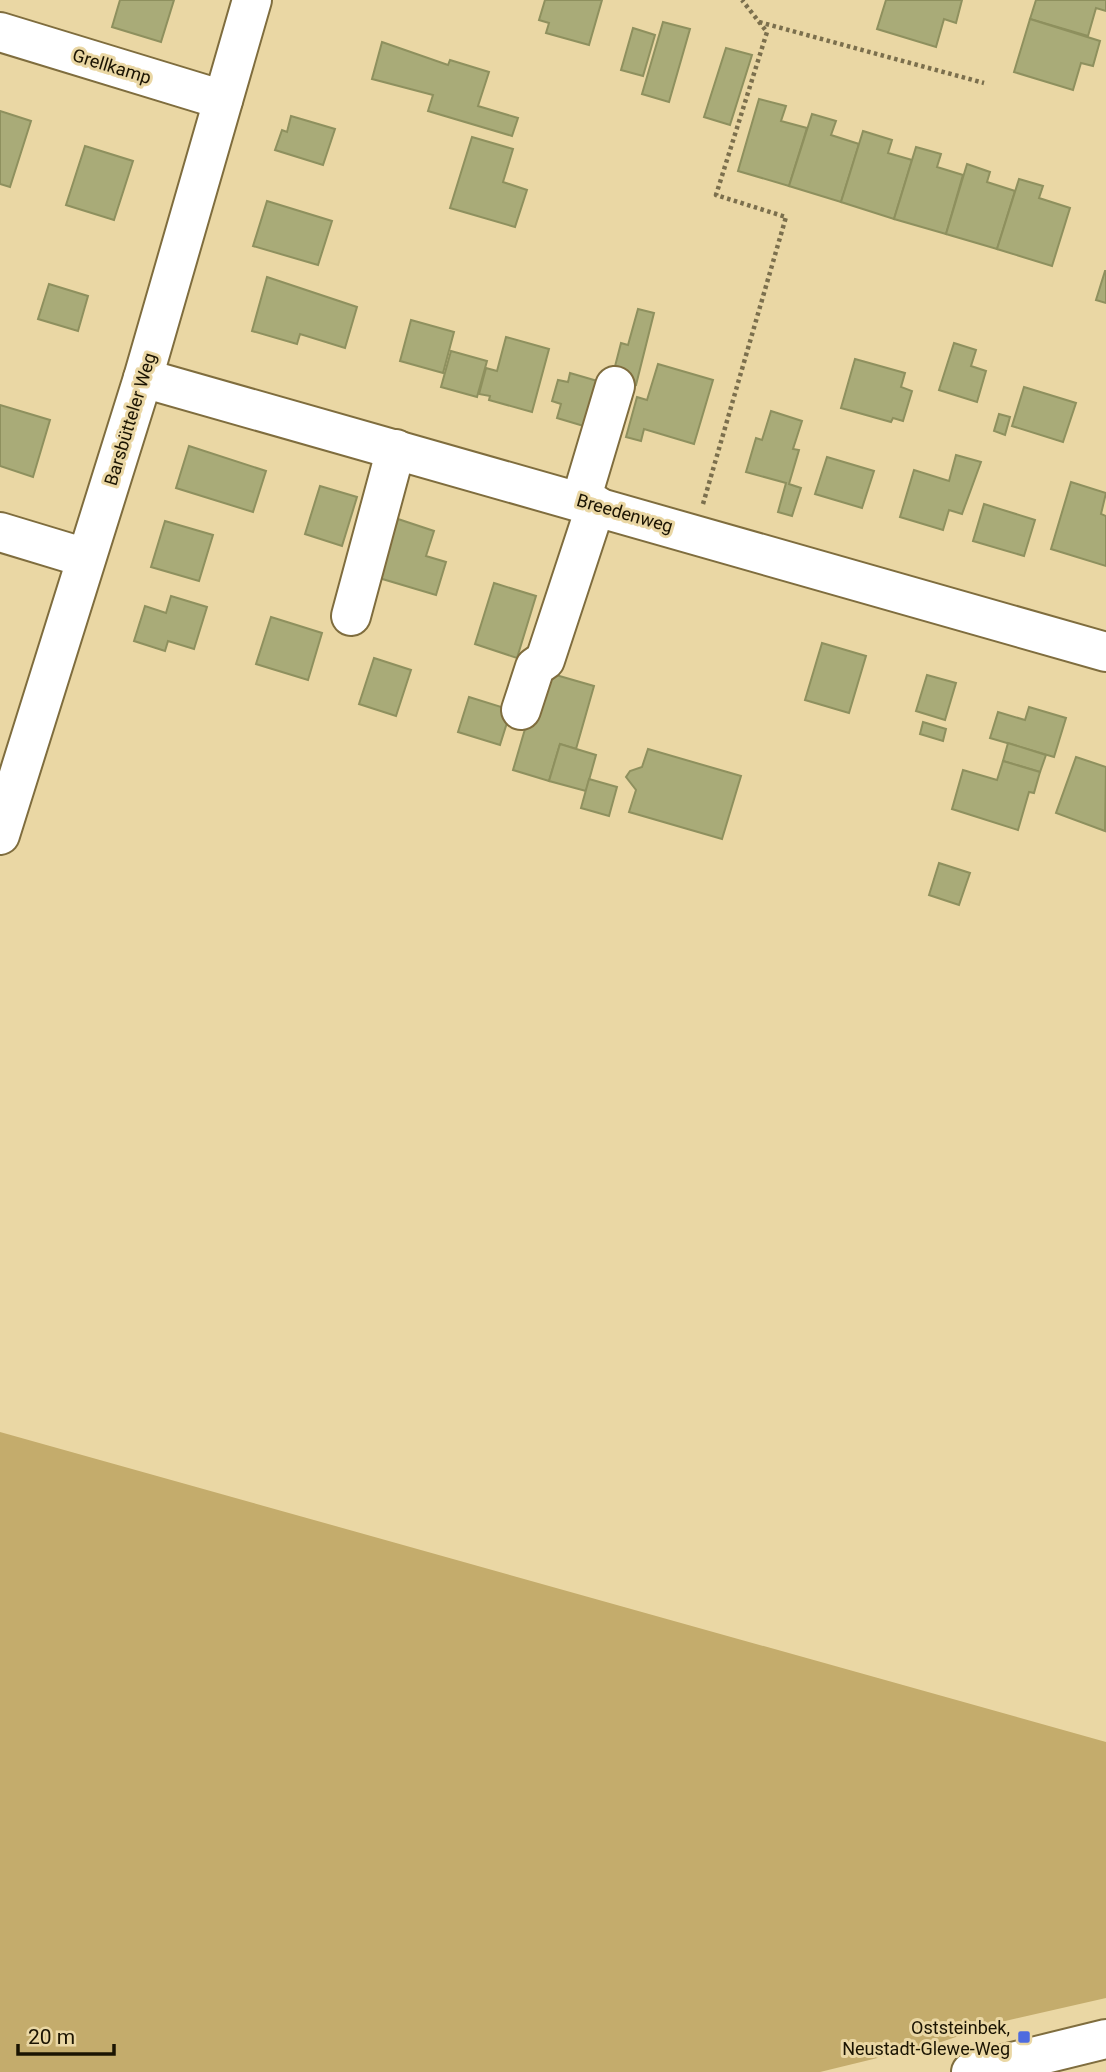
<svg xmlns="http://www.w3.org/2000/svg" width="1106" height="2072" font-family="Roboto,sans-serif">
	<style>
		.green { fill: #c4ac6c }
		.building { fill: #a9ab78; stroke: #8e905e; stroke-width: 2 }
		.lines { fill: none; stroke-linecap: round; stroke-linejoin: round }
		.minor-casing { stroke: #7f6d3e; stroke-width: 42 }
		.path { stroke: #7b6f4d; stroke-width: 4.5; stroke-dasharray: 3.5 3.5; stroke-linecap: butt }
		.minor { stroke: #fff; stroke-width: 38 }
		.poi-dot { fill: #4e6bdf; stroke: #ead7a4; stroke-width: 2.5 }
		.labels { text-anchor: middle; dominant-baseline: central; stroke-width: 6; stroke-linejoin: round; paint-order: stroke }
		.street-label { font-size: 18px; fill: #1b1402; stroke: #ead7a4 }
		.poi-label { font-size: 18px; fill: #1b1402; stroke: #ead7a4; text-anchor: end }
	</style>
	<rect width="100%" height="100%" fill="#ead7a4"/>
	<path class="green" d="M0 1432 1106 1742V1998L1001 2022 935 2044 820 2072H0Z"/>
	<g class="building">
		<path d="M120 0H174L161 42 112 27Z"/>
		<path d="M545 0H602L589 45 546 33 549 23 539 20Z"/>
		<path d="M886 0H962L956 23 944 19 936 47 877 29Z"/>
		<path d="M1036 0H1106V11L1096 8 1088 36 1030 19Z"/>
		<path d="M1030 19 1100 41 1093 66 1081 63 1073 90 1014 72Z"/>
		<path d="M663 22 690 29 669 102 642 94Z"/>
		<path d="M633 28 655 35 643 76 621 70Z"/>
		<path d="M382 42 448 65 450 60 489 72 478 106 518 118 512 136 428 111 433 95 372 79Z"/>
		<path d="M726 48 752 55 730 125 704 117Z"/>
		<path d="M759 99 786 106 781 121 807 128 789 186 738 171Z"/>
		<path d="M0 111 31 121 10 187 0 184Z"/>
		<path d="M812 114 836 121 831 135 859 144 841 202 789 186Z"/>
		<path d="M291 116 335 129 323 165 275 150 282 130 287 132Z"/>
		<path d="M863 131 892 140 888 153 912 160 894 219 841 202Z"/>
		<path d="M472 137 513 149 503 182 527 190 515 227 450 208Z"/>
		<path d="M85 146 133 161 114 220 66 205Z"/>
		<path d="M916 147 941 154 937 167 963 175 946 234 894 219Z"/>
		<path d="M967 164 990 172 987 182 1015 191 997 249 946 234Z"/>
		<path d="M1019 179 1043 186 1039 198 1070 208 1052 266 997 249Z"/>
		<path d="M267 201 332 221 318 265 253 246Z"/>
		<path d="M1105 271H1106V303L1096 300Z"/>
		<path d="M267 277 357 307 345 348 300 334 297 344 252 331Z"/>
		<path d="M49 284 88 296 78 331 38 319Z"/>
		<path d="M638 309 654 313 636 385 612 378 621 343 628 345Z"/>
		<path d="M411 320 454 332 443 373 400 361Z"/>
		<path d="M506 337 549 349 532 412 489 400 490 396 479 394 486 368 497 371Z"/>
		<path d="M954 343 976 350 971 366 986 371 977 402 939 390Z"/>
		<path d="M451 351 487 361 477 397 441 387Z"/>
		<path d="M855 359 905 373 901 387 912 391 903 421 893 418 891 422 841 408Z"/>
		<path d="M658 364 713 380 694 444 644 429 641 441 626 437 637 397 647 400Z"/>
		<path d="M570 373 611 385 597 430 557 418 561 404 552 401 558 380 568 382Z"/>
		<path d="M1024 387 1076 403 1063 442 1012 426Z"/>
		<path d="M0 405 50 420 33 477 0 466Z"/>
		<path d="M771 411 802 421 793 449 799 450 789 484 801 488 792 516 778 512 786 483 746 472 756 438 762 440Z"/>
		<path d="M999 414 1010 417 1005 435 994 431Z"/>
		<path d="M189 446 266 471 253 512 176 488Z"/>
		<path d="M956 455 981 462 962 514 949 510 943 530 900 517 914 470 949 481Z"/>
		<path d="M827 457 874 471 862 508 815 494Z"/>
		<path d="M1071 482 1106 493 1101 514 1106 516V566L1051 549Z"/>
		<path d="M320 486 357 497 342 546 305 534Z"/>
		<path d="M984 504 1035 520 1024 556 973 541Z"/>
		<path d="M398 519 434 531 426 556 446 562 436 595 379 578Z"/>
		<path d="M165 521 213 535 199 581 151 567Z"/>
		<path d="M494 583 536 596 517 658 475 644Z"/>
		<path d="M171 596 207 607 194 649 168 641 165 651 134 641 145 606 166 613Z"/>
		<path d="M271 617 322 633 308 680 256 664Z"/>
		<path d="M822 643 866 656 849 713 805 700Z"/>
		<path d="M374 658 411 670 396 716 359 704Z"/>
		<path d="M542 671 594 686 576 749 560 744 549 781 513 770Z"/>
		<path d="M927 675 956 683 945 720 916 711Z"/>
		<path d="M469 697 511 710 500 745 458 732Z"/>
		<path d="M1029 707 1066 718 1054 757 990 738 998 712 1025 720Z"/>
		<path d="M923 722 946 729 943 741 920 734Z"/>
		<path d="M1008 743 1046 755 1040 772 1003 761Z"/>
		<path d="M560 744 596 755 586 791 549 781Z"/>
		<path d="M648 749 741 776 722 839 629 812 636 790 626 777 630 771 642 767Z"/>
		<path d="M1076 757 1106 767 1105 831 1056 813Z"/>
		<path d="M1003 761 1040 772 1034 793 1029 792 1018 830 952 809 963 770 997 780Z"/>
		<path d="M589 779 617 787 609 816 581 808Z"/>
		<path d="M939 863 970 873 959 905 929 895Z"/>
	</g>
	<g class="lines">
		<defs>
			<g id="minor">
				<path d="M0 32 223 100"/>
				<path d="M143 378 1106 652"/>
				<path d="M581 500 615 386"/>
				<path d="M0 532 86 558"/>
				<path d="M351 616 396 449"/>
				<path d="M521 710 535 667 545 660 596 505"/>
				<path d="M0 835 143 378 252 0"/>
				<path d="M971 2072 1106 2039"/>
			</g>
		</defs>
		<use href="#minor" class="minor-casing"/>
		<g class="path">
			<path d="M759 22 984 83"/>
			<path d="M703 504 786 217 716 195 767 32 742 0"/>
		</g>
		<use href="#minor" class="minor"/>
	</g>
	<rect class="poi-dot" x="1017" y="2030" width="14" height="14" rx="3.5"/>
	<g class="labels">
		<g class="street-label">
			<text transform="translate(112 66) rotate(17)">Grellkamp</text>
			<text transform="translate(130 419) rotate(-73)">Barsbütteler Weg</text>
			<text transform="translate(625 513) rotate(16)">Breedenweg</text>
		</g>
		<g class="poi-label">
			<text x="1010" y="2027">Oststeinbek,<tspan x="1010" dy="21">Neustadt-Glewe-Weg</tspan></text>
		</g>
	</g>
	<path d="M18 2044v10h96v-10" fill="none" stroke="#1b1402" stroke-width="3.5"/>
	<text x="28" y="2044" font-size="21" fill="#1b1402" stroke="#ead7a4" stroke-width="5" paint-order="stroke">20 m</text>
</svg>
